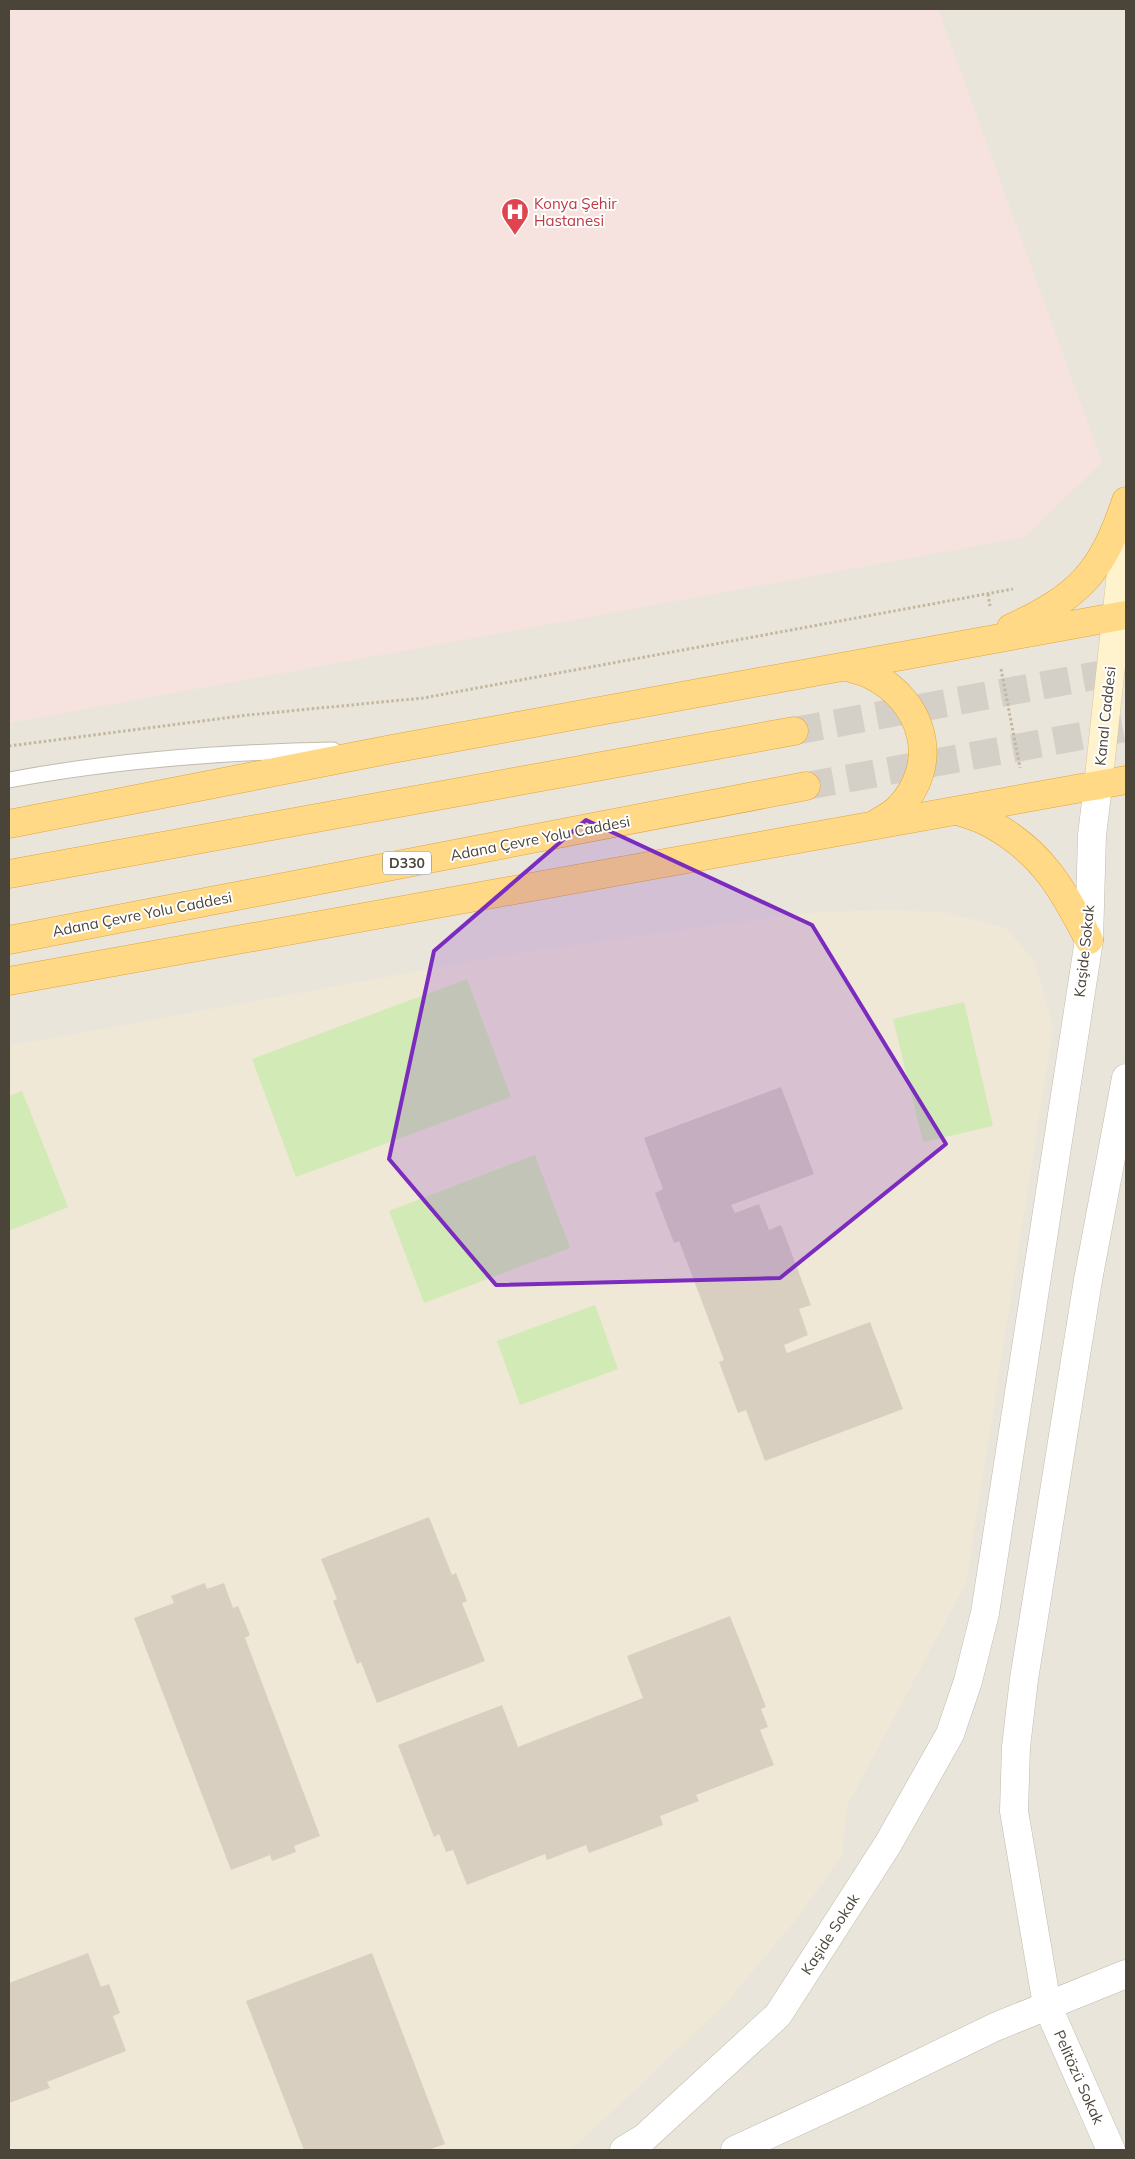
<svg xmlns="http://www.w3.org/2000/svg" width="1135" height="2159" font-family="Mulish,sans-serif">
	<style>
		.residential { fill: #eae5da }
		.education { fill: #efe8d6 }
		.medical { fill: #f6e3e0 }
		.pitch { fill: #d2eab5 }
		.building { fill: #d8cfc1 }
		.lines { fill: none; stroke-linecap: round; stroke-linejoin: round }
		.trunk-tunnel { stroke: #d4d0c8; stroke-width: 28; stroke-dasharray: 28 14; stroke-linecap: butt }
		.service-casing { stroke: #c2bbae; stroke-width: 17 }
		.minor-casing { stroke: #c2bbae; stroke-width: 29 }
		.tertiary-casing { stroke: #c2bbae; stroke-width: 29 }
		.secondary-casing { stroke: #d6c79b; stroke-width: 29 }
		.trunk-casing { stroke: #e0a43c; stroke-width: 29 }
		.path { stroke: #c4b79f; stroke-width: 3; stroke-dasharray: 2.5 2.5; stroke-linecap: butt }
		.service { stroke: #fff; stroke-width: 15 }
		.minor { stroke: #fff; stroke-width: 28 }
		.tertiary { stroke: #fff; stroke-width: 28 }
		.secondary { stroke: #fff3cd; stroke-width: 28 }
		.trunk { stroke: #ffd985; stroke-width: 28 }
		.marked { fill: #7b2cbf; fill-opacity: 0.2; stroke: #7b2cbf; stroke-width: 4; stroke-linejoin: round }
		.labels { text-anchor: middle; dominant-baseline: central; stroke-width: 4; stroke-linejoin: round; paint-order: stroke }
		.shield { fill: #fff; stroke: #817c74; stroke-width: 1 }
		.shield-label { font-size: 14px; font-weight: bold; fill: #4b4439 }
		.health-label { font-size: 15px; fill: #be3a42; stroke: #fff; text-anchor: start }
		.street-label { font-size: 15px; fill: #4b4439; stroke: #fff }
	</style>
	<rect width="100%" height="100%" fill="#f6f3ec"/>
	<rect class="residential" x="9" y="9" width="1117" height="2141"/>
	<path class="education" d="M883 910 945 912 1006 928 1035 961 1053 1028 966 1583 847 1806 842 1855 802 1912 727 2002 576 2146 565 2150H9V1046L517 953 808 913Z"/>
	<path class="medical" d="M9 9H938L1102 462 1025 537 9 723Z"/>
	<g class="pitch">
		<path d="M467 979 511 1097 296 1177 252 1059Z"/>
		<path d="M964 1002 993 1126 923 1142 893 1019Z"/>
		<path d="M22 1091 68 1207 9 1231V1096Z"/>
		<path d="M535 1155 570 1248 424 1303 389 1211Z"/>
		<path d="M595 1305 618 1369 520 1405 497 1341Z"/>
	</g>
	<g class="building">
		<path d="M781 1087 814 1174 731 1205 735 1213 759 1204 769 1230 781 1225 811 1305 799 1309 808 1335 784 1345 787 1353 870 1322 903 1409 765 1461 746 1410 738 1413 719 1362 724 1360 679 1241 674 1243 655 1193 663 1189 644 1138Z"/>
		<path d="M429 1517 452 1575 456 1573 467 1601 462 1603 485 1661 377 1703 361 1662 357 1664 333 1601 337 1599 321 1559Z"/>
		<path d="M205 1583 207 1589 224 1583 233 1608 238 1606 250 1635 245 1638 320 1836 294 1846 296 1852 272 1861 270 1855 231 1870 134 1618 174 1603 171 1596Z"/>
		<path d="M730 1616 766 1707 761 1709 768 1727 760 1730 774 1765 696 1795 699 1801 660 1816 663 1825 589 1853 586 1845 547 1860 545 1854 467 1885 453 1850 446 1852 439 1834 434 1837 398 1745 502 1705 518 1747 643 1698 627 1656Z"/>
		<path d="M88 1953 101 1987 109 1984 120 2013 113 2016 126 2051 47 2082 50 2088 9 2103V1983Z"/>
		<path d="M372 1953 445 2144 428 2150H304L246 2001Z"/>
	</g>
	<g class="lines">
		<g class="trunk-tunnel">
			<path d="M794 731 1126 670"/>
			<path d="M806 786 1126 728"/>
		</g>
		<defs>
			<path id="service" d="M9 780C116 760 224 752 333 750"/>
			<path id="minor" d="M1047 2005 1111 2150"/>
			<g id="tertiary">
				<path d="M1047 2005 1014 1811 1016 1747 1024 1679 1088 1280 1126 1078"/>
				<path d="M624 2150 644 2138 778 2015 888 1844 950 1734 968 1681 985 1613 1089 940 1092 835 1098 786"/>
				<path d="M735 2150 861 2092 995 2027 1126 1974"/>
			</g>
			<path id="secondary" d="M1098 786 1126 527"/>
			<g id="trunk">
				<path d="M1011 628C1080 596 1102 572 1126 501"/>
				<path d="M847 667C854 669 863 671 869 674 924 700 942 764 898 809 892 815 883 819 876 824"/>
				<path d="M958 811C969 815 981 818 991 824 1042 852 1063 889 1089 940"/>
				<path d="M9 824 392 749 1126 615"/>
				<path d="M9 874 794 731"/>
				<path d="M9 940 806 786"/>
				<path d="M9 981 1126 780"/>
			</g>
		</defs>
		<use href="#service" class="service-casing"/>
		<use href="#minor" class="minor-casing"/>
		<use href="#tertiary" class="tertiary-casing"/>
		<use href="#secondary" class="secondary-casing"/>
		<use href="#trunk" class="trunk-casing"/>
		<g class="path">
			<path d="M988 594 990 606"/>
			<path d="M1001 669 1020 768"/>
			<path d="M9 746 248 715 423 698 1013 589"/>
		</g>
		<use href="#service" class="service"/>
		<use href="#minor" class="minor"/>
		<use href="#tertiary" class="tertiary"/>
		<use href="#secondary" class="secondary"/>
		<use href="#trunk" class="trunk"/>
	</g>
	<path class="marked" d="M586 820 812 925 946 1144 780 1278 496 1285 389 1159 434 951Z"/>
	<defs>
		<symbol id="hospital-pin" viewBox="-11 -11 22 30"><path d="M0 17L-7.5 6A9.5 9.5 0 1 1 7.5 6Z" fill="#e0444e" stroke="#fff"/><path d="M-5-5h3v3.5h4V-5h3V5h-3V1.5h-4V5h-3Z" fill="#fff"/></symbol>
	</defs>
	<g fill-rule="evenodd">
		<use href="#hospital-pin" x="499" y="196" width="32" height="43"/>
	</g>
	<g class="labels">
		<rect class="shield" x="383" y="851.5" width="48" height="23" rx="4"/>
		<g class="shield-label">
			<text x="407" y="863">D330</text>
		</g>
		<g class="health-label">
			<text x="534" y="203">Konya Şehir<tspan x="534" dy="17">Hastanesi</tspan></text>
		</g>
		<g class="street-label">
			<text transform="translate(1105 716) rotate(-84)">Kanal Caddesi</text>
			<text transform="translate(540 838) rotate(-11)">Adana Çevre Yolu Caddesi</text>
			<text transform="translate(142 914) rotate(-11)">Adana Çevre Yolu Caddesi</text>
			<text transform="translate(1084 951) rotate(-84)">Kaşide Sokak</text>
			<text transform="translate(830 1934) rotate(-57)">Kaşide Sokak</text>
			<text transform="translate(1079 2077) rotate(66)">Pelitözü Sokak</text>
		</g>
	</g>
	<rect width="1135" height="2159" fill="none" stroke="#4b4439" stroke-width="20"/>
</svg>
